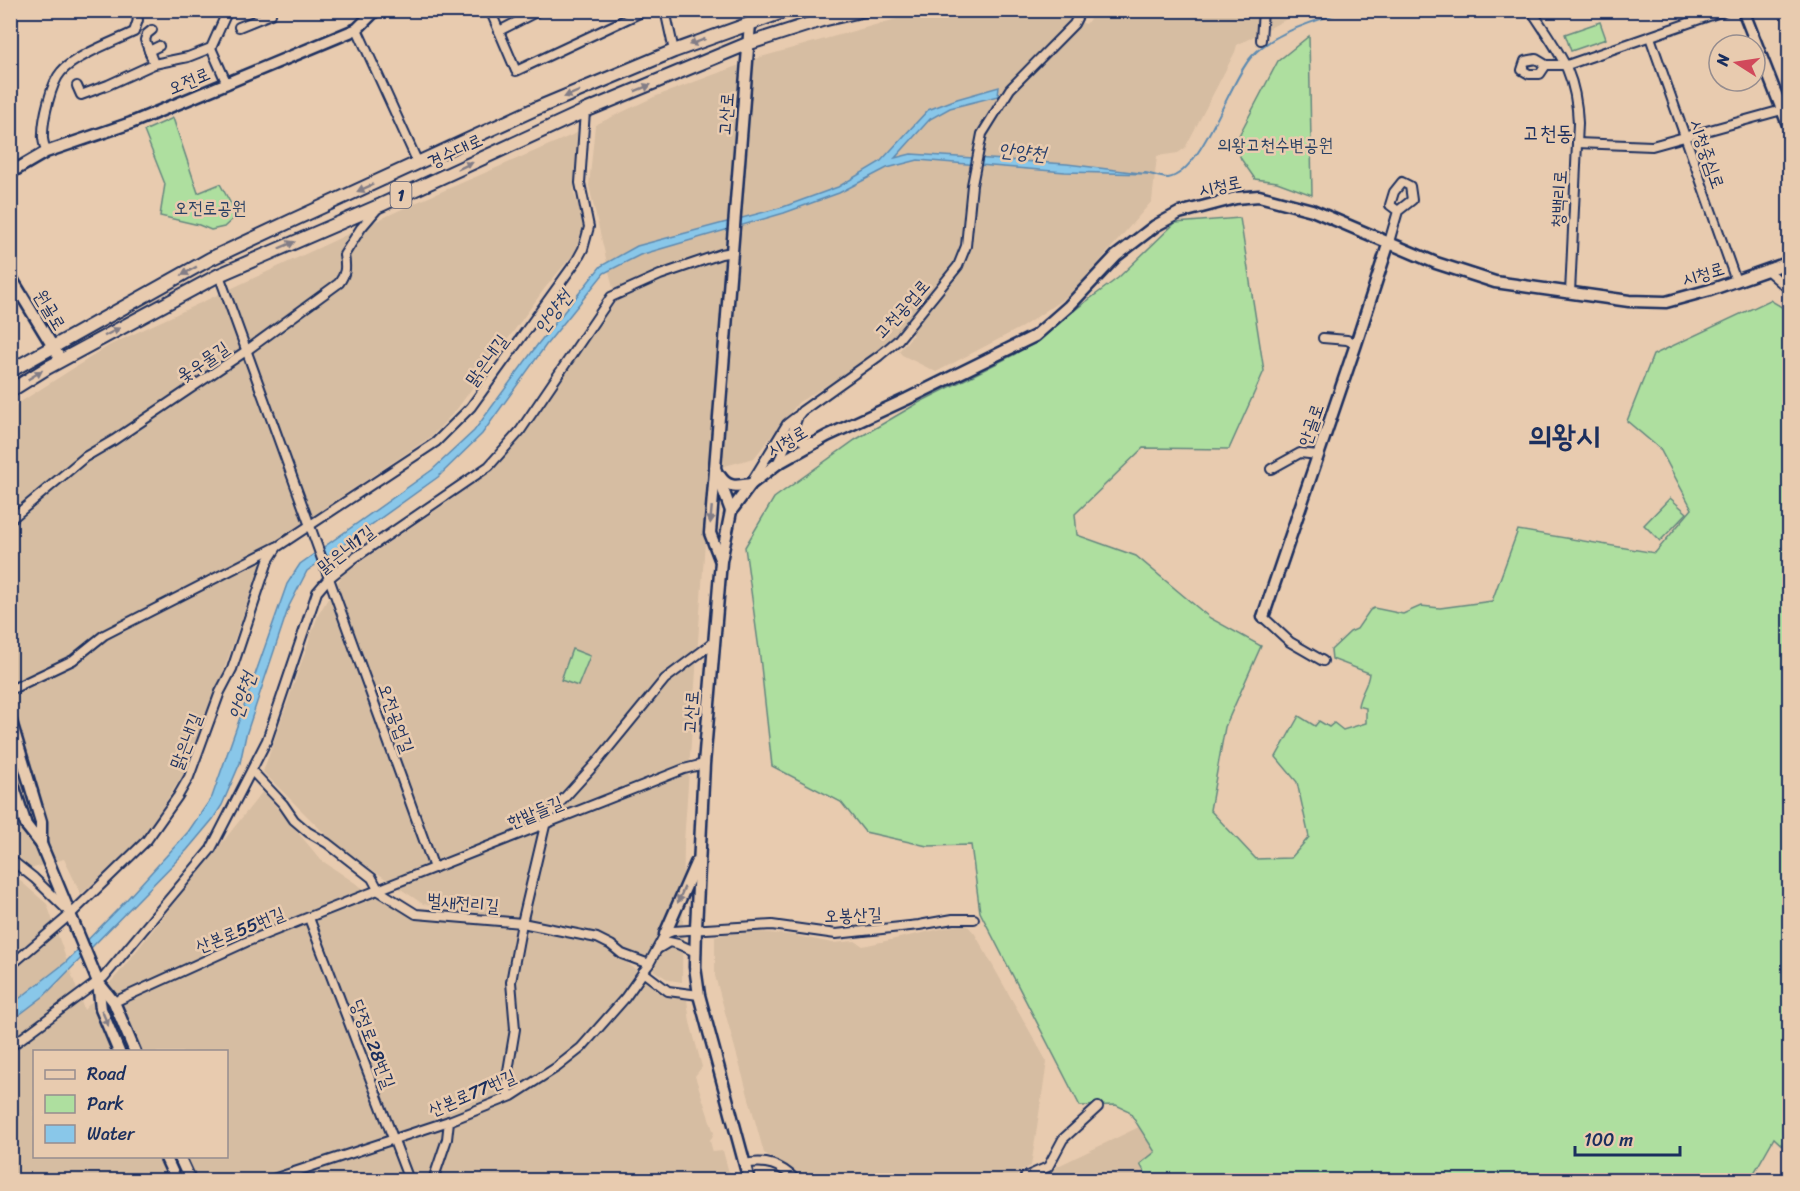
<svg xmlns="http://www.w3.org/2000/svg" width="1800" height="1191" font-family="Sriracha,'Poor Story',sans-serif">
	<style>
		.built { fill: #d6bda2; fill-rule: evenodd }
		.green { fill: #aedf9f; stroke: #64877e; stroke-width: 1.5 }
		.water { fill: #89c7e9; stroke: #5d8ab1; stroke-width: 1.5 }
		.lines { fill: none; stroke-linecap: round; stroke-linejoin: round }
		.stream { stroke: #5d8ab1; stroke-width: 2 }
		.street-casing { stroke: #1b2f5e; stroke-width: 12 }
		.secondary-casing { stroke: #1b2f5e; stroke-width: 15 }
		.primary-casing { stroke: #1b2f5e; stroke-width: 16 }
		.street { stroke: #e8cbaf; stroke-width: 8 }
		.secondary { stroke: #e8cbaf; stroke-width: 10 }
		.primary { stroke: #e8cbaf; stroke-width: 12 }
		.oneway { fill: #827d86 }
		.labels { text-anchor: middle; dominant-baseline: central; stroke-width: 5; stroke-linejoin: round; paint-order: stroke }
		.shield { fill: #e8cbaf; stroke: #585e76; stroke-width: 1.5 }
		.shield-label { font-size: 16px; font-weight: bold; fill: #1b2f5e }
		.street-label { font-size: 18px; fill: #1b2f5e; stroke: #e8cbaf }
		.park-label { font-size: 18px; fill: #2a4164; stroke: #e8cbaf }
		.water-label { font-size: 20px; font-style: italic; fill: #263e6c; stroke: #e8cbaf }
		.quarter-label { font-size: 21px; fill: #1b2f5e; stroke: #e8cbaf }
		.town-label { font-size: 30px; font-weight: bold; fill: #1b2f5e; stroke: #e8cbaf }
	</style>
	<rect width="100%" height="100%" fill="#e8cbaf"/>
	<filter id="ink" filterUnits="userSpaceOnUse"><feTurbulence type="fractalNoise" baseFrequency=".0167" numOctaves="2"/><feDisplacementMap in="SourceGraphic" scale="12" xChannelSelector="R" yChannelSelector="G"/><feConvolveMatrix kernelMatrix="1 2 1 2 8 2 1 2 1" color-interpolation-filters="sRGB"/></filter>
	<g filter="url(#ink)">
		<g class="built">
			<path d="M936 11H1062L1060 15 1086 24 1096 11H1302L1237 45 1235 52 1185 148 1178 153 1157 156 1152 201 1072 293 1022 327 936 372 902 355 899 351 913 335 904 326 888 345 849 372 799 402 754 458 710 470 684 842 682 982 669 980 597 935 556 926 423 904 337 846 263 772 318 615 343 574 465 490 512 447 616 301 589 186 595 125 654 97 761 57 907 16Z"/>
			<path d="M577 133 574 193 586 226 576 251 545 288 457 409 432 436 275 541 260 567 192 760 142 840 81 894 64 859 30 869 11 849V408L110 345 415 203Z"/>
			<path d="M263 791 321 860 361 887 415 918 544 931 596 942 620 957 667 995 687 1000 690 1022 702 1067 695 1076 714 1133 710 1141 713 1152 723 1151 731 1180H11L10 872 47 904 84 1010 118 974ZM34 1052H226V1156H34Z"/>
			<path d="M963 924 968 926 975 934 1047 1062 1031 1166 1019 1172 1016 1180H811L764 1153 715 976V937L724 934 758 932 792 935 833 943 855 941 863 946Z"/>
			<path d="M1139 1127 1155 1152 1141 1164 1149 1180H1029Z"/>
		</g>
		<g class="green">
			<path d="M1600 22 1606 39 1571 51 1565 34Z"/>
			<path d="M1309 36 1312 195 1277 182 1255 179 1241 159 1235 143 1278 61Z"/>
			<path d="M173 118 198 193 220 184 237 215 224 227 211 230 199 225 160 216 165 184 144 131Z"/>
			<path d="M1240 218 1264 371 1229 449 1143 448 1075 514 1077 535 1136 556 1210 618 1261 646 1225 727 1210 810 1256 859 1291 858 1309 837 1297 782 1276 757 1299 716 1315 726 1319 721 1329 727 1334 723 1343 730 1366 723V708L1358 706C1360 693 1368 686 1369 673L1332 659 1331 650 1350 632 1357 629 1370 610 1374 608 1403 614 1421 606 1440 608 1492 601 1518 530 1655 553 1692 509 1660 449 1627 421 1653 355 1770 300 1790 312 1789 1152 1774 1138 1750 1180H1149L1140 1164 1155 1152 1129 1111 1116 1105 1080 1106 980 912 971 845 927 846 865 832 841 802 772 766 760 657 745 547 774 498 855 440 920 402 1015 354 1118 278 1175 223Z"/>
			<path d="M1670 498 1687 513 1660 541 1644 525Z"/>
			<path d="M572 649 590 656 578 686 561 680Z"/>
		</g>
		<path class="water" d="M999 87 998 96 950 108 930 119 895 158 911 154 1067 164 1148 174 1065 172 918 160 887 168 839 193 784 213 640 255 604 273 546 345 482 434 438 477 307 571 289 606 246 735 240 763 222 805 213 819 187 850 44 996 11 1021V1005L65 963 119 908 188 832 212 797 287 584 300 564 432 470 474 431 538 344 601 266 637 246 783 207 838 187 880 162 928 110 957 99Z"/>
		<g class="lines">
			<path class="stream" d="M1145 173C1152 174 1161 178 1168 178 1202 173 1229 81 1252 56 1275 31 1315 22 1346 10"/>
			<defs>
				<g id="street">
					<path d="M490 10 516 71 646 10"/>
					<path d="M665 10 674 51"/>
					<path d="M1531 10C1559 53 1576 71 1578 123L1570 293"/>
					<path d="M750 23 752 16 761 10"/>
					<path d="M239 27 271 14 269 10"/>
					<path d="M357 29 418 163"/>
					<path d="M152 30 147 34 145 40 154 64"/>
					<path d="M499 31 540 10"/>
					<path d="M1650 37 1736 281"/>
					<path d="M1261 40 1263 10"/>
					<path d="M211 48 227 84"/>
					<path d="M149 51 159 46"/>
					<path d="M1546 65 1540 74H1529L1522 70 1525 61 1536 59 1546 65H1567L1726 10"/>
					<path d="M77 86 81 95 108 85 154 64 188 57 211 48 228 10"/>
					<path d="M1577 143 1652 146 1782 110"/>
					<path d="M46 152C45 146 42 140 43 134 43 119 51 83 61 72 73 57 115 41 134 32L138 20 135 10"/>
					<path d="M1389 242 1398 211 1412 200 1410 186 1402 182 1394 192 1390 205 1398 211"/>
					<path d="M1768 271 1790 290"/>
					<path d="M219 275 434 868"/>
					<path d="M1323 338 1347 340 1356 344"/>
					<path d="M792 433 804 442H815"/>
					<path d="M777 464 792 433 798 416 802 411 879 356 898 340 958 266 966 246 972 185 982 134 1010 89 1074 24 1081 10"/>
					<path d="M1271 469 1300 453 1318 455"/>
					<path d="M754 478 787 424 796 417"/>
					<path d="M10 520 85 457 114 440 246 351 339 283C346 274 346 267 344 255L361 228 378 208"/>
					<path d="M1263 617 1290 642 1323 661"/>
					<path d="M10 690 73 660 104 635 276 547"/>
					<path d="M252 771 283 804 294 820 308 832 327 843 372 878 379 891 416 914 522 923 597 938 611 945 622 954 649 964"/>
					<path d="M10 859 34 878 66 909"/>
					<path d="M309 918 409 1180"/>
					<path d="M659 948 669 942 678 944 696 952"/>
					<path d="M10 966 71 914 147 840 178 796 189 777 220 692 232 669 268 561 277 547 436 442 471 407 577 260 583 249 589 227 580 183 585 111"/>
					<path d="M643 972 668 991 699 995"/>
					<path d="M114 1002 246 942 684 769 704 764"/>
					<path d="M10 1047 104 977 211 849 267 740 317 592 329 578 353 559 489 466 520 431 611 297 660 275 721 254 733 252"/>
					<path d="M508 1097 507 1077 515 1029 511 982 522 923 547 817 597 762 665 679 713 643"/>
					<path d="M745 1164C766 1160 780 1164 796 1180"/>
					<path d="M270 1180 449 1121 512 1096 557 1067 581 1048 625 998 649 964 665 934 673 931 772 925 836 934 919 925 953 919H974"/>
					<path d="M433 1180 447 1139 449 1121"/>
					<path d="M1024 1180 1025 1177 1048 1167 1063 1139 1098 1107"/>
				</g>
				<g id="secondary">
					<path d="M1743 10 1790 130"/>
					<path d="M10 173 46 152 131 123 357 29 376 10"/>
					<path d="M10 276 61 360"/>
					<path d="M715 471 710 533 720 559"/>
					<path d="M720 476C728 489 738 486 751 484"/>
					<path d="M731 511 751 484 777 464 827 436 907 399 1035 336 1069 306 1116 256 1155 226 1179 213 1236 198 1259 196 1312 210 1436 263 1495 282 1629 301 1666 302 1710 290 1790 262"/>
					<path d="M1263 617 1356 344 1389 242"/>
					<path d="M10 718 41 822V844"/>
					<path d="M10 775 26 825 41 844 98 982 114 1002 135 1052"/>
					<path d="M665 934 696 863"/>
					<path d="M98 982 101 1009 119 1052"/>
					<path d="M165 1156 176 1180"/>
					<path d="M179 1156 190 1180"/>
					<path d="M749 1180 699 995 695 967 696 928 704 764 721 561 731 511 715 468 750 23"/>
				</g>
				<g id="primary">
					<path d="M10 371 210 259 291 221 535 109 674 51 788 10"/>
					<path d="M10 391 47 368 219 275 381 205 585 111 747 44 822 20 865 10"/>
				</g>
			</defs>
			<use href="#street" class="street-casing"/>
			<use href="#secondary" class="secondary-casing"/>
			<use href="#primary" class="primary-casing"/>
			<use href="#street" class="street"/>
			<use href="#secondary" class="secondary"/>
			<use href="#primary" class="primary"/>
		</g>
		<defs><path id="oneway-solid" d="M-6-.8H1V-3.2L6.5 0L1 3.2V.8H-6Z" transform="scale(1.5)"/></defs>
		<g class="oneway">
			<use href="#oneway-solid" transform="translate(697 42) rotate(160)"/>
			<use href="#oneway-solid" transform="translate(643 88) rotate(-22)"/>
			<use href="#oneway-solid" transform="translate(572 94) rotate(157)"/>
			<use href="#oneway-solid" transform="translate(465 166) rotate(-25)"/>
			<use href="#oneway-solid" transform="translate(365 188) rotate(156)"/>
			<use href="#oneway-solid" transform="translate(287 245) rotate(-23)"/>
			<use href="#oneway-solid" transform="translate(189 271) rotate(151)"/>
			<use href="#oneway-solid" transform="translate(112 332) rotate(-28)"/>
			<use href="#oneway-solid" transform="translate(35 375) rotate(-32)"/>
			<use href="#oneway-solid" transform="translate(711 515) rotate(95)"/>
			<use href="#oneway-solid" transform="translate(681 895) rotate(113)"/>
			<use href="#oneway-solid" transform="translate(105 1018) rotate(67)"/>
		</g>
	</g>
	<g class="labels">
		<rect class="shield" x="390.5" y="182" width="21" height="26" rx="4.5"/>
		<g class="shield-label">
			<text x="401" y="195">1</text>
		</g>
		<g class="street-label">
			<text transform="translate(189 81) rotate(-23)">오전로</text>
			<text transform="translate(726 114) rotate(-86)">고산로</text>
			<text transform="translate(455 151) rotate(-25)">경수대로</text>
			<text transform="translate(1707 154) rotate(71)">시청중심로</text>
			<text transform="translate(1220 186) rotate(-12)">시청로</text>
			<text transform="translate(1559 199) rotate(-87)">청백리로</text>
			<text transform="translate(1703 274) rotate(-17)">시청로</text>
			<text transform="translate(902 309) rotate(-48)">고천공업로</text>
			<text transform="translate(50 310) rotate(59)">원골로</text>
			<text transform="translate(487 360) rotate(-54)">맑은내길</text>
			<text transform="translate(203 362) rotate(-34)">옻우물길</text>
			<text transform="translate(1311 425) rotate(-71)">안골로</text>
			<text transform="translate(787 441) rotate(-30)">시청로</text>
			<text transform="translate(346 549) rotate(-38)">맑은내1길</text>
			<text transform="translate(691 712) rotate(-86)">고산로</text>
			<text transform="translate(396 718) rotate(70)">오전공업길</text>
			<text transform="translate(186 741) rotate(-69)">맑은내길</text>
			<text transform="translate(535 812) rotate(-22)">한밭들길</text>
			<text transform="translate(463 903) rotate(5)">벌새전리길</text>
			<text transform="translate(853 915) rotate(-2)">오봉산길</text>
			<text transform="translate(240 930) rotate(-22)">산본로55번길</text>
			<text transform="translate(373 1044) rotate(69)">당정로28번길</text>
			<text transform="translate(472 1093) rotate(-23)">산본로77번길</text>
		</g>
		<g class="park-label">
			<text x="1275" y="145">의왕고천수변공원</text>
			<text x="210" y="208">오전로공원</text>
		</g>
		<g class="water-label">
			<text transform="translate(1022 152) rotate(5)">안양천</text>
			<text transform="translate(553 312) rotate(-53)">안양천</text>
			<text transform="translate(242 696) rotate(-72)">안양천</text>
		</g>
		<g class="quarter-label">
			<text x="1548" y="133">고천동</text>
		</g>
		<g class="town-label">
			<text x="1564" y="436">의왕시</text>
		</g>
	</g>
	<rect width="1800" height="1191" fill="none" stroke="#e8cbaf" stroke-width="36"/>
	<rect x="18" y="18" width="1764" height="1155" fill="none" stroke="#1b2f5e" stroke-width="2" filter="url(#ink)"/>
	<rect x="33" y="1050" width="195" height="108" fill="#e8cbaf" stroke="#968d8f" stroke-width="1.5"/>
	<rect x="45" y="1070" width="30" height="9" fill="#e8cbaf" stroke="#968d8f" stroke-width="1.5"/>
	<text x="87" y="1080" font-size="18" fill="#1b2f5e">Road</text>
	<rect x="45" y="1095" width="30" height="18" fill="#aedf9f" stroke="#968d8f" stroke-width="1.5"/>
	<text x="87" y="1110" font-size="18" fill="#1b2f5e">Park</text>
	<rect x="45" y="1125" width="30" height="18" fill="#89c7e9" stroke="#968d8f" stroke-width="1.5"/>
	<text x="87" y="1140" font-size="18" fill="#1b2f5e">Water</text>
	<g transform="translate(1737 63) rotate(282)"><circle r="28" fill="#e8cbaf" stroke="#968d8f" stroke-width="1.5"/>
	<path d="M0-4.5L10 22L0 15L-10 22Z" fill="#d1495b"/>
	<text y="-9" font-size="16" font-weight="bold" text-anchor="middle" fill="#1b2f5e">N</text>
	</g>
	<path d="M1575 1146v9h105v-9" fill="none" stroke="#1b2f5e" stroke-width="3"/>
	<text x="1584" y="1146" font-size="18" fill="#1b2f5e" stroke="#e8cbaf" stroke-width="4.5" paint-order="stroke">100 m</text>
</svg>
